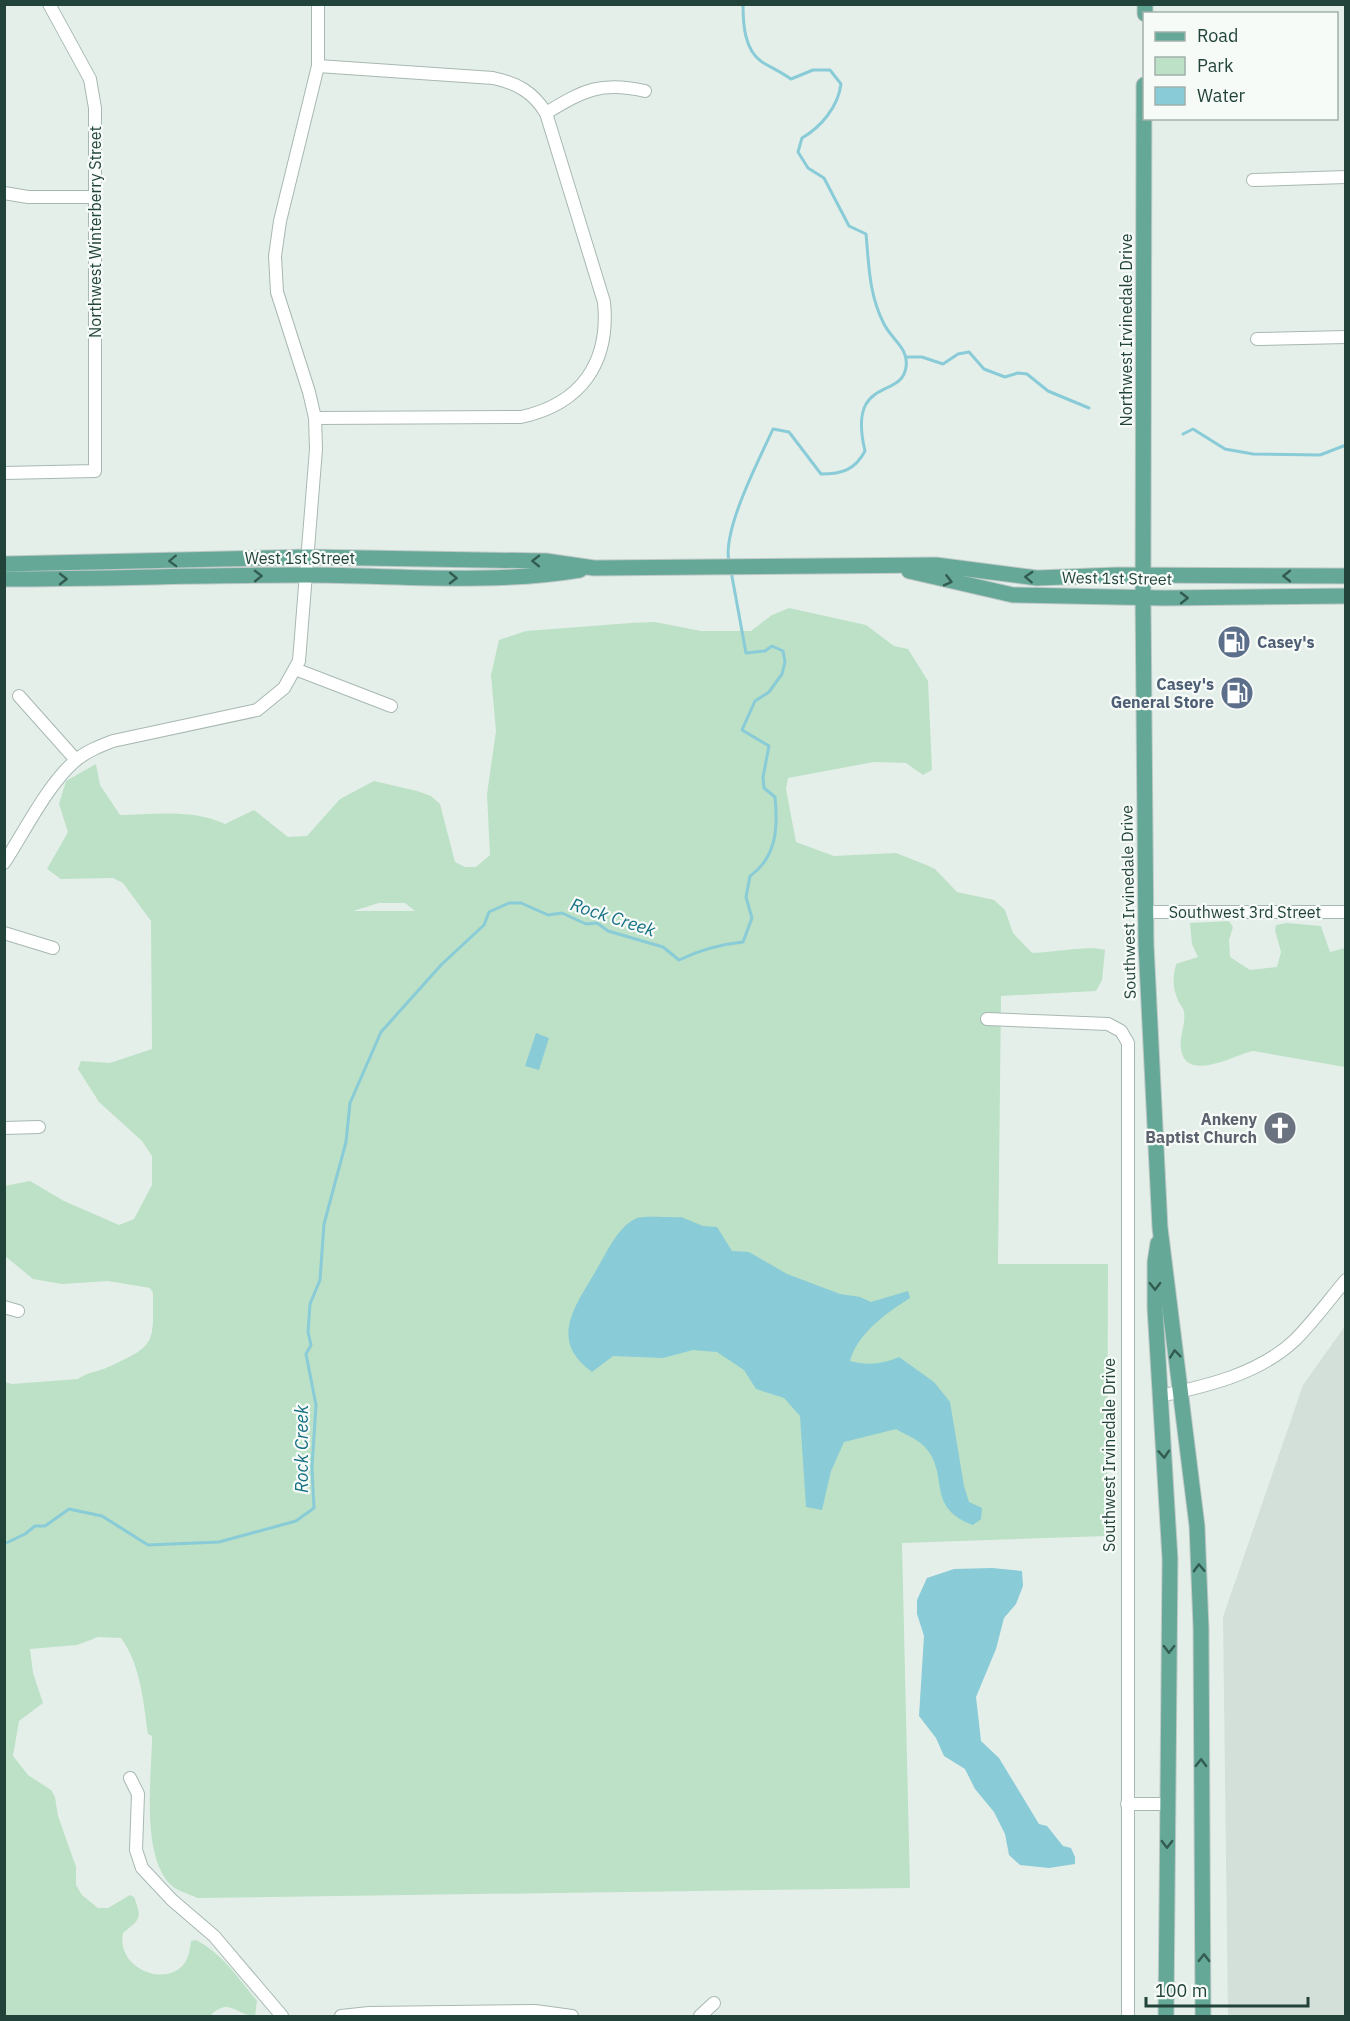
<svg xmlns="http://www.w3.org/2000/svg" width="1350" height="2021" font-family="'IBM Plex Sans',sans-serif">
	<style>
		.built { fill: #d3dfd9 }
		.green { fill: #bce1c6; fill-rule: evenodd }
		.water { fill: #89cbd7 }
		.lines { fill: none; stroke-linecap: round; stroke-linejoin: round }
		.stream { stroke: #89cbd7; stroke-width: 3 }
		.minor-casing { stroke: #a7b8b2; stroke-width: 14 }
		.major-casing { stroke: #c1cac8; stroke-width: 17 }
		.minor { stroke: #fff; stroke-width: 12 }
		.major { stroke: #66a897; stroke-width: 15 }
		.oneway { stroke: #335c51 }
		.labels { text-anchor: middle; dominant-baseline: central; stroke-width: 4.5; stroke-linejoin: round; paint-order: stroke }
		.street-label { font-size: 16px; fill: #22433a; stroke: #f6fbf8 }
		.service-label { font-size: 16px; font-weight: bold; fill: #4e5e75; stroke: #f6fbf8; text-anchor: start }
		.worship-label { font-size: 16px; font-weight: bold; fill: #5b616d; stroke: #f6fbf8; text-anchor: end }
		.water-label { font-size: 18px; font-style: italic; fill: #177184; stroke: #f6fbf8 }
	</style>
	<rect width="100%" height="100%" fill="#e5efea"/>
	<path class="built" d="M1345 1326V2016H1228L1223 1617 1303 1385Z"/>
	<g class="green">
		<path d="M789 608 866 625 894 646 908 649 928 681 932 770 923 775 906 763 874 762 788 778 786 789 796 842 834 856 896 853 924 864 935 869 957 892 994 900 1005 910 1013 933 1032 953C1050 953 1091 945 1105 950L1102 980 1096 991 1001 996 998 1264H1108L1107 1536 902 1543 910 1888 197 1898C190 1894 178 1891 172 1886 140 1857 152 1775 152 1736L148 1734C143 1700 141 1666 121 1638L98 1637 77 1645 30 1649 33 1673 43 1703 19 1721 13 1756 28 1775 51 1790 55 1797 58 1816 76 1867V1885L82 1895 98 1908H108L130 1895 134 1897C142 1918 141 1919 123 1933 116 1968 165 1988 184 1964 189 1957 190 1949 191 1941L196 1940C223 1954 238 1978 257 2001L255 2016C236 2016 230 1996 210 2016H5V1382L12 1384 78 1379C87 1372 98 1372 108 1367 157 1345 153 1343 153 1293L150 1288 108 1281 62 1284 33 1279 5 1256 4 1186 30 1181 64 1201 119 1225 134 1219 152 1185V1156L142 1141 99 1102 78 1069 81 1061 110 1063 152 1049 151 921 123 883 113 878 61 879 47 869 68 832 59 804 66 781 96 764 100 785 120 815C154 814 194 809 225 824L254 810 288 837 307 836 340 799 374 781 417 791 431 796 440 804 455 862 465 867H476L490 855 487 794 496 731 491 675 499 640 526 631 631 623 655 622 701 631H751L772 615ZM379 903H405L415 911H353Z"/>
		<path d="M1229 921 1233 927 1229 940 1230 957 1250 970 1277 967 1281 952 1275 930 1276 925 1287 923 1321 926 1330 952 1345 948V1067L1253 1051C1236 1054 1186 1084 1181 1049 1179 1037 1186 1024 1184 1012 1184 1008 1179 1004 1178 1000 1172 987 1173 977 1176 964L1198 957 1192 944 1190 923Z"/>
	</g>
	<g class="water">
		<path d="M536 1033 549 1038 539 1070 525 1066Z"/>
		<path d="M681 1217 703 1226 717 1227 732 1251 749 1252 787 1274 840 1294 860 1297 871 1302 908 1291 910 1298C886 1313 857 1334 850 1361 867 1366 883 1364 899 1357L934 1382 950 1402 964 1486 969 1502 982 1508 981 1519 973 1525C924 1507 951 1474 924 1446 917 1439 904 1434 896 1429L844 1442 831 1471 822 1510 806 1507 800 1416 784 1398 756 1389 744 1370 717 1352 693 1350 663 1358 613 1356 592 1372C546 1339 578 1303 598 1267 607 1252 618 1227 635 1219 642 1215 670 1218 681 1217Z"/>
		<path d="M992 1568 1022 1571 1023 1586 1016 1604 1004 1618 996 1649 976 1697 981 1741 999 1758 1039 1824 1047 1826 1063 1846 1071 1848 1075 1857V1864L1049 1868 1020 1865 1009 1855 1005 1834 994 1812 975 1789 965 1769 944 1756 936 1738 919 1716 924 1636 917 1614V1600L927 1578 954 1569Z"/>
	</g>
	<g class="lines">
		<g class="stream">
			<path d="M907 357H922L943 364 958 354 969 352 984 369 1005 377 1018 373 1027 374 1048 391 1089 408"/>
			<path d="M1183 434 1193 429 1225 449 1253 454 1320 455 1346 445"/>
			<path d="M729 562C722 530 759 460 773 429L789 432 821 474C842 474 855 470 865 451 847 375 902 400 906 367 909 348 892 340 884 324 869 295 869 266 866 234L849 226 824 178 808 168 798 152 802 138C821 127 838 107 841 84L830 70H813L791 79C781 72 772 68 762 62 744 50 743 23 743 4"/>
			<path d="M4 1544 25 1534 35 1526H45L69 1509 102 1516 148 1545 219 1542 296 1521 314 1508 312 1467 316 1405 306 1354 311 1345 308 1332 310 1304 320 1280 324 1224 346 1142 350 1103 381 1032 442 964 484 925 489 912 509 903H521L548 915 562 913 586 924 597 923 608 931 663 947 679 960C698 951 723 944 743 942L752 918 746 897 750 876C777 857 778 827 775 797L764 788 763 777 769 746 742 730 755 701 769 692 782 674 785 662 783 651 772 646 765 651 746 653 731 571"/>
		</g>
		<defs>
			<g id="minor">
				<path d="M546 113C584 90 601 81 645 91"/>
				<path d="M1253 180 1346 177"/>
				<path d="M4 193 28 197H94"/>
				<path d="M1257 339 1346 337"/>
				<path d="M315 418 521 417C581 404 610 363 604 302L546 113C533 92 517 83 493 78L318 66"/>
				<path d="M4 473 95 471V108L90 79 49 4"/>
				<path d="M295 669 391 706"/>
				<path d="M19 696 76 760"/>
				<path d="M4 863C25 831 47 785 76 760 87 751 100 746 113 741L257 710 284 688 299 661 316 449 315 418 309 392 277 292 275 256 280 221 318 66V4"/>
				<path d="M1145 912H1346"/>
				<path d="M4 933 53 948"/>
				<path d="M987 1019 1108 1024 1121 1031 1128 1043V2016"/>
				<path d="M4 1128 39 1127"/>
				<path d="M4 1307 18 1311"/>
				<path d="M1160 1396C1207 1386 1259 1374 1295 1340 1313 1322 1329 1300 1346 1280"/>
				<path d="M130 1778 138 1794 136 1850 142 1868 172 1900 214 1936 282 2016"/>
				<path d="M1127 1804H1166"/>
				<path d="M341 2016 369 2013 535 2011 572 2016"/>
				<path d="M700 2016 714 2003"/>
			</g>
			<g id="major">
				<path d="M1145 14V4"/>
				<path d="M1144 85 1143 597 1146 944 1160 1228 1197 1526 1201 1628 1203 2016"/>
				<path d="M4 564 308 557 546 561 594 568 936 565 1037 578 1116 575 1346 576"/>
				<path d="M909 571 1013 595 1164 598 1346 596"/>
				<path d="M4 579C105 579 206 575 306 575 397 575 489 585 580 570"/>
				<path d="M1158 1243 1155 1262V1308L1170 1559 1166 2016"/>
			</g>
		</defs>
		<use href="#minor" class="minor-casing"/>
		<use href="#major" class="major-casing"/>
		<use href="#minor" class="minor"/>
		<use href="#major" class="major"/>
	</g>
	<defs><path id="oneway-chevron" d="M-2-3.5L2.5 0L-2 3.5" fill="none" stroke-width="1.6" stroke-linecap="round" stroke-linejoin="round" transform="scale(1.5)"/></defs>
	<g class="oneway">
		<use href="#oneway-chevron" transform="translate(173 561) rotate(178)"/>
		<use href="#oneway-chevron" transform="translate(536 561) rotate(-179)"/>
		<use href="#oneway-chevron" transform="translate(258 576) rotate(-1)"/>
		<use href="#oneway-chevron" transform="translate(1287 576) rotate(180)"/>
		<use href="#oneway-chevron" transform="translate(1029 577) rotate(-177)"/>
		<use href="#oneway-chevron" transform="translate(453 578) rotate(1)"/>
		<use href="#oneway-chevron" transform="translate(63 579)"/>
		<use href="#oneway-chevron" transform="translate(948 581) rotate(14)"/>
		<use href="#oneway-chevron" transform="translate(1184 598)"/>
		<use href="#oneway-chevron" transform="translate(1155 1286) rotate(89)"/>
		<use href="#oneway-chevron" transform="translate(1175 1354) rotate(-96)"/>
		<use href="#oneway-chevron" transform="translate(1164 1454) rotate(86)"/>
		<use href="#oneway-chevron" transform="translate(1199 1568) rotate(-92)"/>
		<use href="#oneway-chevron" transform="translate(1169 1649) rotate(91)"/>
		<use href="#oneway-chevron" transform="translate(1201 1763) rotate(-89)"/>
		<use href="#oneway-chevron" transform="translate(1167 1844) rotate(90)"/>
		<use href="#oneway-chevron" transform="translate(1204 1958) rotate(-89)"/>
	</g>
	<defs>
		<symbol id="fuel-disc" viewBox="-11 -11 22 22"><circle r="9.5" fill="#5c6f8a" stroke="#f6fbf8"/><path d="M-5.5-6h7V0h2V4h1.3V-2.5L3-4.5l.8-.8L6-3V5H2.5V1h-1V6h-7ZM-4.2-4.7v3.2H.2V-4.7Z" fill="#fff"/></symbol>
		<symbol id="church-disc" viewBox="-11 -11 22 22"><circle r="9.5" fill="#6b7280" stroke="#f6fbf8"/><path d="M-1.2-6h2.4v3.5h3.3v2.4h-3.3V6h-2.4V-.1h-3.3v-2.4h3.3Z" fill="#fff"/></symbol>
	</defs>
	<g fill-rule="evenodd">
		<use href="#fuel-disc" x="1215" y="623" width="38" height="38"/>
		<use href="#fuel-disc" x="1218" y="674" width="38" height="38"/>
		<use href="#church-disc" x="1261" y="1109" width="38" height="38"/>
	</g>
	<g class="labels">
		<g class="street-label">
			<text transform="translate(95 232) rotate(-90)">Northwest Winterberry Street</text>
			<text transform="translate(1126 330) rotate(-90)">Northwest Irvinedale Drive</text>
			<text x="300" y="558">West 1st Street</text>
			<text transform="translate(1117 578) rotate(1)">West 1st Street</text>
			<text transform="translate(1128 902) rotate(-91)">Southwest Irvinedale Drive</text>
			<text x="1245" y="912">Southwest 3rd Street</text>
			<text transform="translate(1109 1455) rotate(-90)">Southwest Irvinedale Drive</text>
		</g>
		<g class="service-label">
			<text x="1257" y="642">Casey's</text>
			<text x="1214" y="684" text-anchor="end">Casey's<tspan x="1214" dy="18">General Store</tspan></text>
		</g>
		<g class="worship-label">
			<text x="1257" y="1119">Ankeny<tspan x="1257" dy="18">Baptist Church</tspan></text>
		</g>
		<g class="water-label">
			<text transform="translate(613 917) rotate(18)">Rock Creek</text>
			<text transform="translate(301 1449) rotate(-90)">Rock Creek</text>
		</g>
	</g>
	<rect width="1350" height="2021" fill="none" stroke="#22433a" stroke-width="12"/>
	<rect x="1143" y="12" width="195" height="108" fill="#f6fbf8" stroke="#a1b1ac" stroke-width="1.5"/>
	<rect x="1155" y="32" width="30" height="9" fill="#66a897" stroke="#a1b1ac" stroke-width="1.5"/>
	<text x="1197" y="42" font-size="18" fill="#22433a">Road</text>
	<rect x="1155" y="57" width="30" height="18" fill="#bce1c6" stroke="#a1b1ac" stroke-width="1.5"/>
	<text x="1197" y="72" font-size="18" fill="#22433a">Park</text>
	<rect x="1155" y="87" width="30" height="18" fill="#89cbd7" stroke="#a1b1ac" stroke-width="1.5"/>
	<text x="1197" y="102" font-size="18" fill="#22433a">Water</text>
	<path d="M1146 1997v9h162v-9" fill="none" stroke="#22433a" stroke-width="3"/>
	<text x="1155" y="1997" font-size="18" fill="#22433a" stroke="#f6fbf8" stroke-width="4.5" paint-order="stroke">100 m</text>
</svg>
